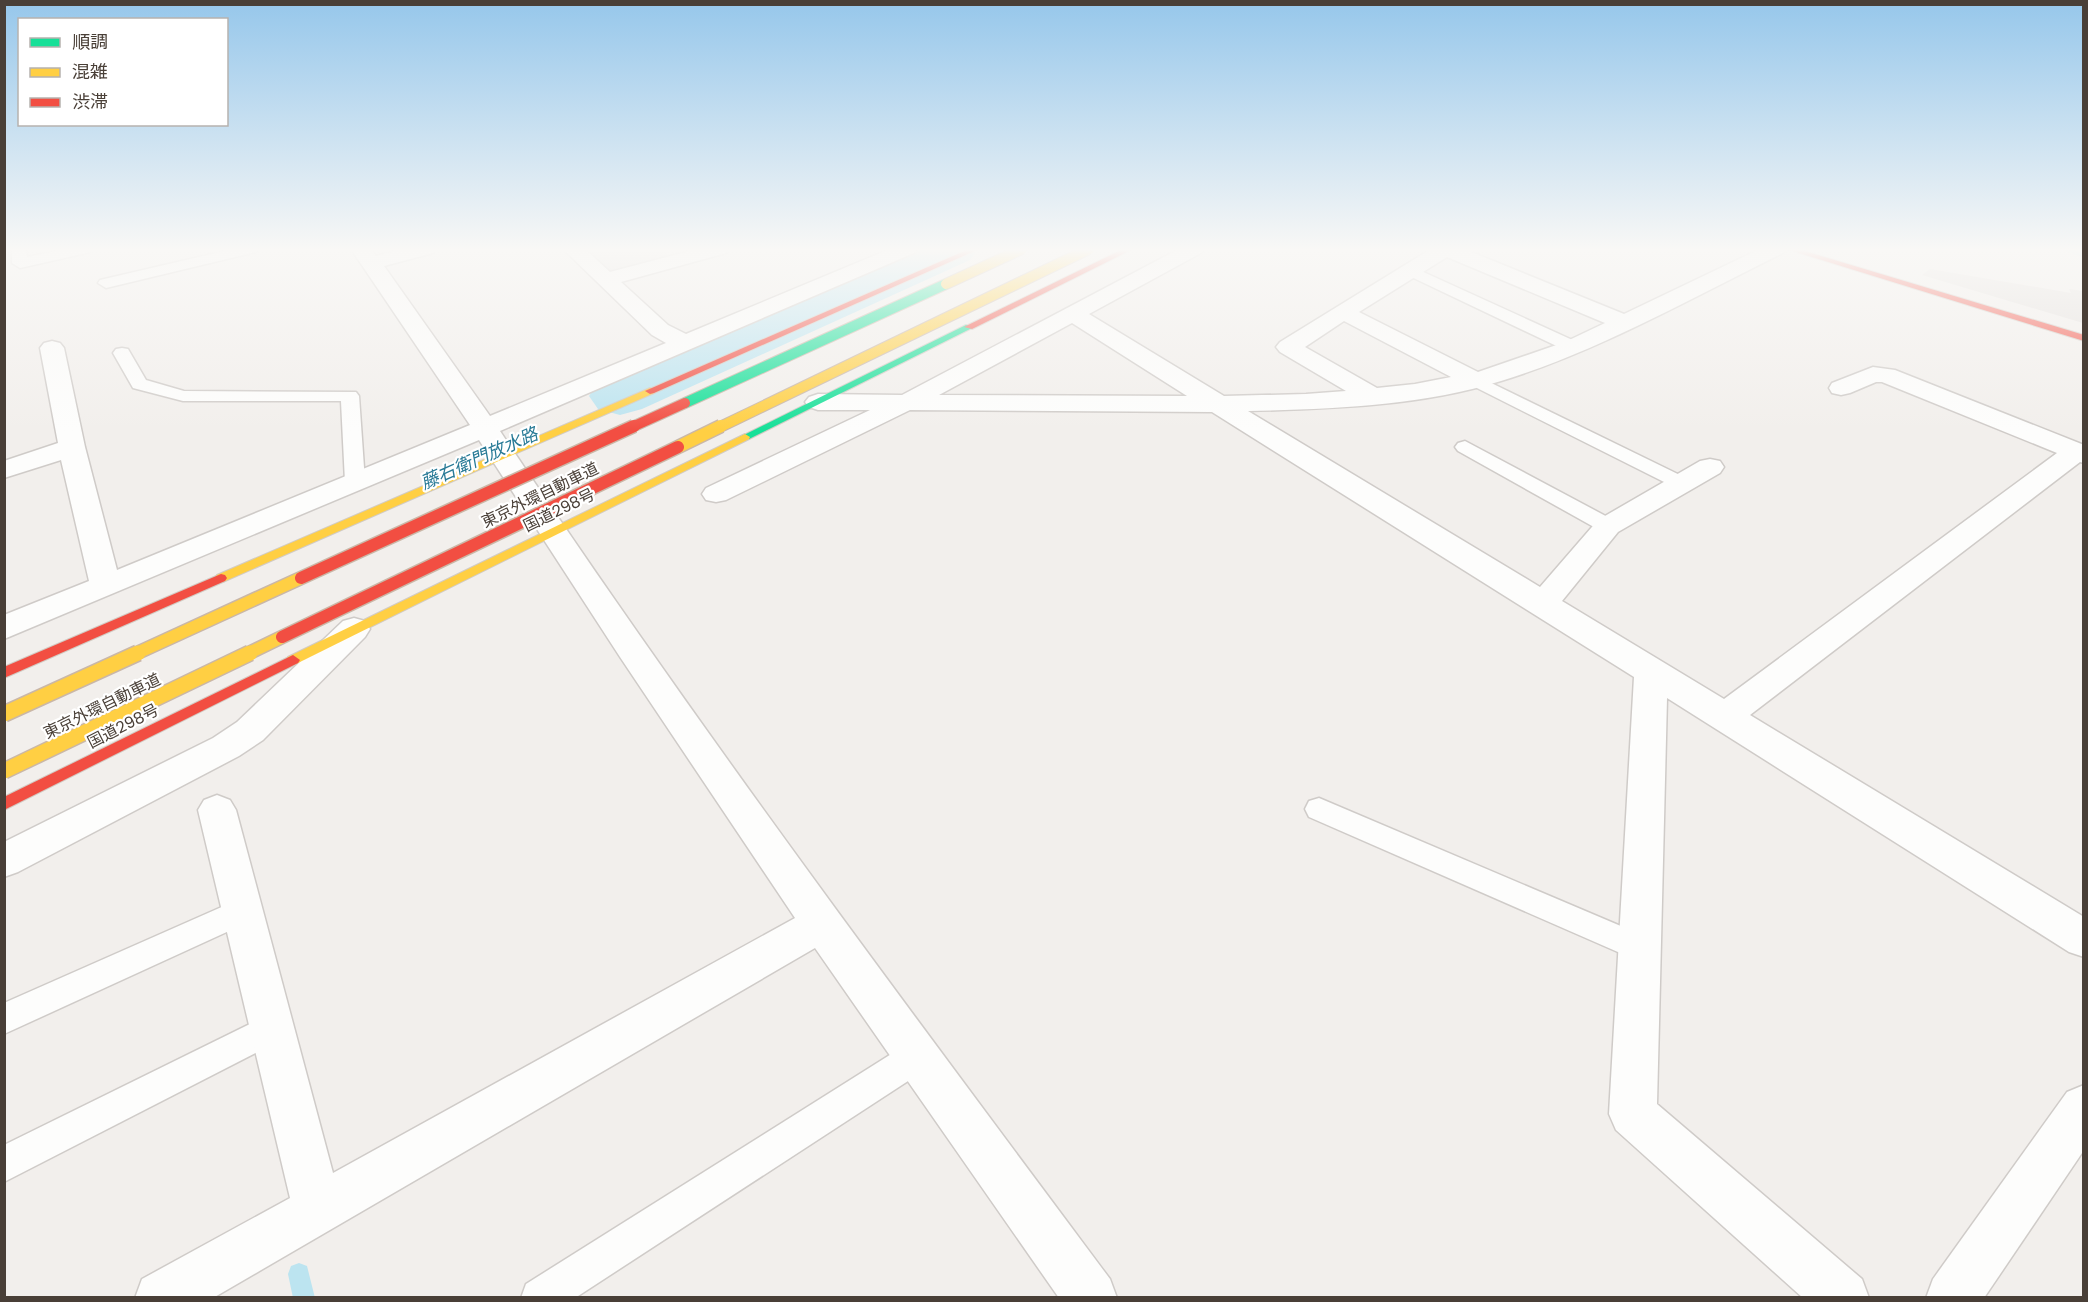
<svg xmlns="http://www.w3.org/2000/svg" width="2088" height="1302" font-family="Poppins,'Noto Sans JP',sans-serif">
	<style>
		.parking { fill: #e4e0dd }
		.lines { fill: none; stroke-linecap: round; stroke-linejoin: round }
		.stream { fill: #bce4f0; fill-rule: evenodd }
		.river { fill: #bce4f0; fill-rule: evenodd }
		.lane-casing { stroke: #cfcbc8; stroke-width: 3 }
		.street-casing { stroke: #cfcbc8; stroke-width: 3 }
		.fast-casing { stroke: #d2cbc3; stroke-width: 2 }
		.slow-casing { stroke: #d2cbc3; stroke-width: 2 }
		.jam-casing { stroke: #d2cbc3; stroke-width: 2 }
		.lane { fill: #fdfdfc; fill-rule: evenodd }
		.street { fill: #fdfdfc; fill-rule: evenodd }
		.fast { fill: #16e098; fill-rule: evenodd }
		.slow { fill: #ffcf43; fill-rule: evenodd }
		.jam { fill: #f24e42; fill-rule: evenodd }
		.fast-bridge-casing { stroke: #cab7a7; stroke-width: 12; stroke-linecap: butt }
		.slow-bridge-far2-casing { stroke: #cab7a7; stroke-width: 12; stroke-linecap: butt }
		.slow-bridge-far1-casing { stroke: #cab7a7; stroke-width: 15; stroke-linecap: butt }
		.slow-bridge-casing { stroke: #cab7a7; stroke-width: 18; stroke-linecap: butt }
		.jam-bridge-far1-casing { stroke: #cab7a7; stroke-width: 12; stroke-linecap: butt }
		.jam-bridge-casing { stroke: #cab7a7; stroke-width: 15; stroke-linecap: butt }
		.fast-bridge { stroke: #16e098; stroke-width: 10 }
		.slow-bridge-far2 { stroke: #ffcf43; stroke-width: 10 }
		.slow-bridge-far1 { stroke: #ffcf43; stroke-width: 12 }
		.slow-bridge { stroke: #ffcf43; stroke-width: 15 }
		.jam-bridge-far1 { stroke: #f24e42; stroke-width: 10 }
		.jam-bridge { stroke: #f24e42; stroke-width: 12 }
		.labels { text-anchor: middle; dominant-baseline: central; stroke-width: 4.5; stroke-linejoin: round; paint-order: stroke }
		.street-label { font-size: 16px; fill: #493f37; stroke: #fff }
		.water-label { font-size: 18px; font-style: italic; fill: #287a96; stroke: #fff }
	</style>
	<rect width="100%" height="100%" fill="#f2efec"/>
	<g class="parking">
		<path d="M586 249H662L671 256 618 271H610Z"/>
		<path d="M1930 269 2071 293 2069 289 2083 291V323L1922 275Z"/>
	</g>
	<g class="lines">
		<g class="stream">
			<path d="M2062 249H2073L2084 253V258Z"/>
			<path d="M299 1263 307 1266 315 1298H293L288 1274 291 1266Z"/>
		</g>
		<path class="river" d="M909 249H978L970 260 642 409 620 415 598 409 589 396 598 383Z"/>
		<defs>
			<g id="lane">
				<path d="M12 249H26L27 257 66 249H94L91 252 20 268 12 263Z"/>
				<path d="M233 249H259L256 252 106 288 98 283 100 280Z"/>
				<path d="M1408 265 1579 343 1582 347 1579 351H1567L1403 273 1400 270 1403 267Z"/>
				<path d="M122 348 128 349 146 380 184 391 356 392 359 396 365 482 362 486H348L345 482 341 401H183L133 388 113 353 116 349Z"/>
				<path d="M1475 375 1688 479 1691 483 1688 487H1674L1469 384 1466 380 1469 376Z"/>
				<path d="M1465 441 1615 521 1619 526 1615 531 1608 532 1601 531 1458 451 1455 447 1458 443Z"/>
				<path d="M1319 798 1649 938 1653 947 1649 956 1638 960 1627 956 1309 817 1305 809 1309 801Z"/>
				<path d="M242 898 253 902 257 911 253 920 4 1034V1003Z"/>
				<path d="M272 1013 283 1017 288 1028 283 1039 4 1182V1145Z"/>
				<path d="M916 1041 928 1046 933 1057 928 1068 575 1298H521L526 1284 904 1046Z"/>
			</g>
			<g id="street">
				<path d="M351 249H371L376 256 403 249H436L433 253 384 266 490 416 666 343 652 335 563 249H585L610 272 697 249H729L726 253 621 282 668 325 686 334 890 249H917L914 253 500 431C693 721 902 1000 1110 1279L1117 1298H1059L815 948 213 1298H135L142 1279 290 1198 198 810 204 800 217 795 230 800 236 810 333 1173 795 918 620 657 479 440 4 639V615L89 581 61 460 4 478V461L58 443 40 348 44 343 52 341 60 343 64 348 85 447 117 570 470 425Z"/>
				<path d="M1179 249H1204L1201 253 1089 314 1224 396 1306 394 1346 391 1280 352 1276 347 1280 342 1431 249H1464L1624 314 1760 249H1786L1783 253C1691 298 1599 351 1501 381 1421 406 1332 409 1248 411L1540 587 1598 520 1700 461 1710 459 1720 461 1724 467 1720 473 1618 532 1562 601 1724 699 2057 453 1882 382H1876L1850 393 1841 395 1832 393 1829 388 1832 383 1873 367 1895 370 2084 445V463L2080 462 1750 715 2084 917V957L2069 952 1667 698 1657 1104 1862 1279 1869 1298H1803L1616 1130 1609 1114 1634 677 1212 412 910 410 726 500 716 502 706 500 702 494 706 488 870 410H818L809 407 805 402 809 397 818 394 902 395ZM1447 257 1605 323 1565 342 1478 372 1359 312ZM1344 321 1451 377 1415 384 1377 388 1305 347ZM1072 323 1187 396 939 395Z"/>
				<path d="M354 618 365 621 370 629 365 637 263 740 239 756 18 872 4 877V842L213 738 237 722 343 621Z"/>
				<path d="M2084 1085V1150L1984 1298H1926L1933 1279 2067 1092Z"/>
			</g>
			<path id="fast" d="M966 325 974 327 749 439H741L740 437Z"/>
			<g id="slow">
				<path d="M650 388 655 391 654 393 225 581 221 582 215 578 217 575Z"/>
				<path d="M745 434 750 437 749 439 298 663 293 665 286 660 288 657Z"/>
			</g>
			<g id="jam">
				<path d="M969 249H979L654 393 650 394 645 391Z"/>
				<path d="M1123 249H1133L972 329 964 327Z"/>
				<path d="M1786 249H1798L2084 335V341Z"/>
				<path d="M221 574 225 575 227 578 225 581 4 678V667Z"/>
				<path d="M293 655 300 660 298 663 4 810V797Z"/>
			</g>
		</defs>
		<use href="#lane" class="lane-casing"/>
		<use href="#street" class="street-casing"/>
		<use href="#fast" class="fast-casing"/>
		<use href="#slow" class="slow-casing"/>
		<use href="#jam" class="jam-casing"/>
		<use href="#lane" class="lane"/>
		<use href="#street" class="street"/>
		<use href="#fast" class="fast"/>
		<use href="#slow" class="slow"/>
		<use href="#jam" class="jam"/>
		<defs>
			<path id="fast-bridge" d="M685 403 946 284"/>
			<g id="slow-bridge-far2">
				<path d="M946 284 1022 249"/>
				<path d="M718 428 1089 249"/>
			</g>
			<g id="slow-bridge-far1">
				<path d="M678 447 721 426"/>
				<path d="M135 654 301 578"/>
				<path d="M247 654 282 637"/>
			</g>
			<g id="slow-bridge">
				<path d="M4 714 138 653"/>
				<path d="M4 771 250 653"/>
			</g>
			<path id="jam-bridge-far1" d="M630 428 685 403"/>
			<g id="jam-bridge">
				<path d="M301 578 634 426"/>
				<path d="M282 637 678 447"/>
			</g>
		</defs>
		<use href="#fast-bridge" class="fast-bridge-casing"/>
		<use href="#slow-bridge-far2" class="slow-bridge-far2-casing"/>
		<use href="#slow-bridge-far1" class="slow-bridge-far1-casing"/>
		<use href="#slow-bridge" class="slow-bridge-casing"/>
		<use href="#jam-bridge-far1" class="jam-bridge-far1-casing"/>
		<use href="#jam-bridge" class="jam-bridge-casing"/>
		<use href="#fast-bridge" class="fast-bridge"/>
		<use href="#slow-bridge-far2" class="slow-bridge-far2"/>
		<use href="#slow-bridge-far1" class="slow-bridge-far1"/>
		<use href="#slow-bridge" class="slow-bridge"/>
		<use href="#jam-bridge-far1" class="jam-bridge-far1"/>
		<use href="#jam-bridge" class="jam-bridge"/>
	</g>
	<linearGradient id="sky" x2="0" y2="1"><stop stop-color="#96c7eb"/><stop offset="0.58" stop-color="#f9f8f6"/><stop offset="1" stop-color="#f9f8f6" stop-opacity="0"/></linearGradient>
	<rect width="2088" height="431" fill="url(#sky)"/>
	<g class="labels">
		<g class="street-label">
			<text transform="translate(540 495) rotate(-26)">東京外環自動車道</text>
			<text transform="translate(559 510) rotate(-26)">国道298号</text>
			<text transform="translate(102 706) rotate(-26)">東京外環自動車道</text>
			<text transform="translate(123 726) rotate(-27)">国道298号</text>
		</g>
		<g class="water-label">
			<text transform="translate(479 458) rotate(-24)">藤右衛門放水路</text>
		</g>
	</g>
	<rect width="2088" height="1302" fill="none" stroke="#493f37" stroke-width="12"/>
	<rect x="18" y="18" width="210" height="108" fill="#ffffff" stroke="#b6b2af" stroke-width="1.5"/>
	<rect x="30" y="38" width="30" height="9" fill="#16e098" stroke="#b6b2af" stroke-width="1.5"/>
	<text x="72" y="48" font-size="18" fill="#493f37">順調</text>
	<rect x="30" y="68" width="30" height="9" fill="#ffcf43" stroke="#b6b2af" stroke-width="1.5"/>
	<text x="72" y="78" font-size="18" fill="#493f37">混雑</text>
	<rect x="30" y="98" width="30" height="9" fill="#f24e42" stroke="#b6b2af" stroke-width="1.5"/>
	<text x="72" y="108" font-size="18" fill="#493f37">渋滞</text>
</svg>
